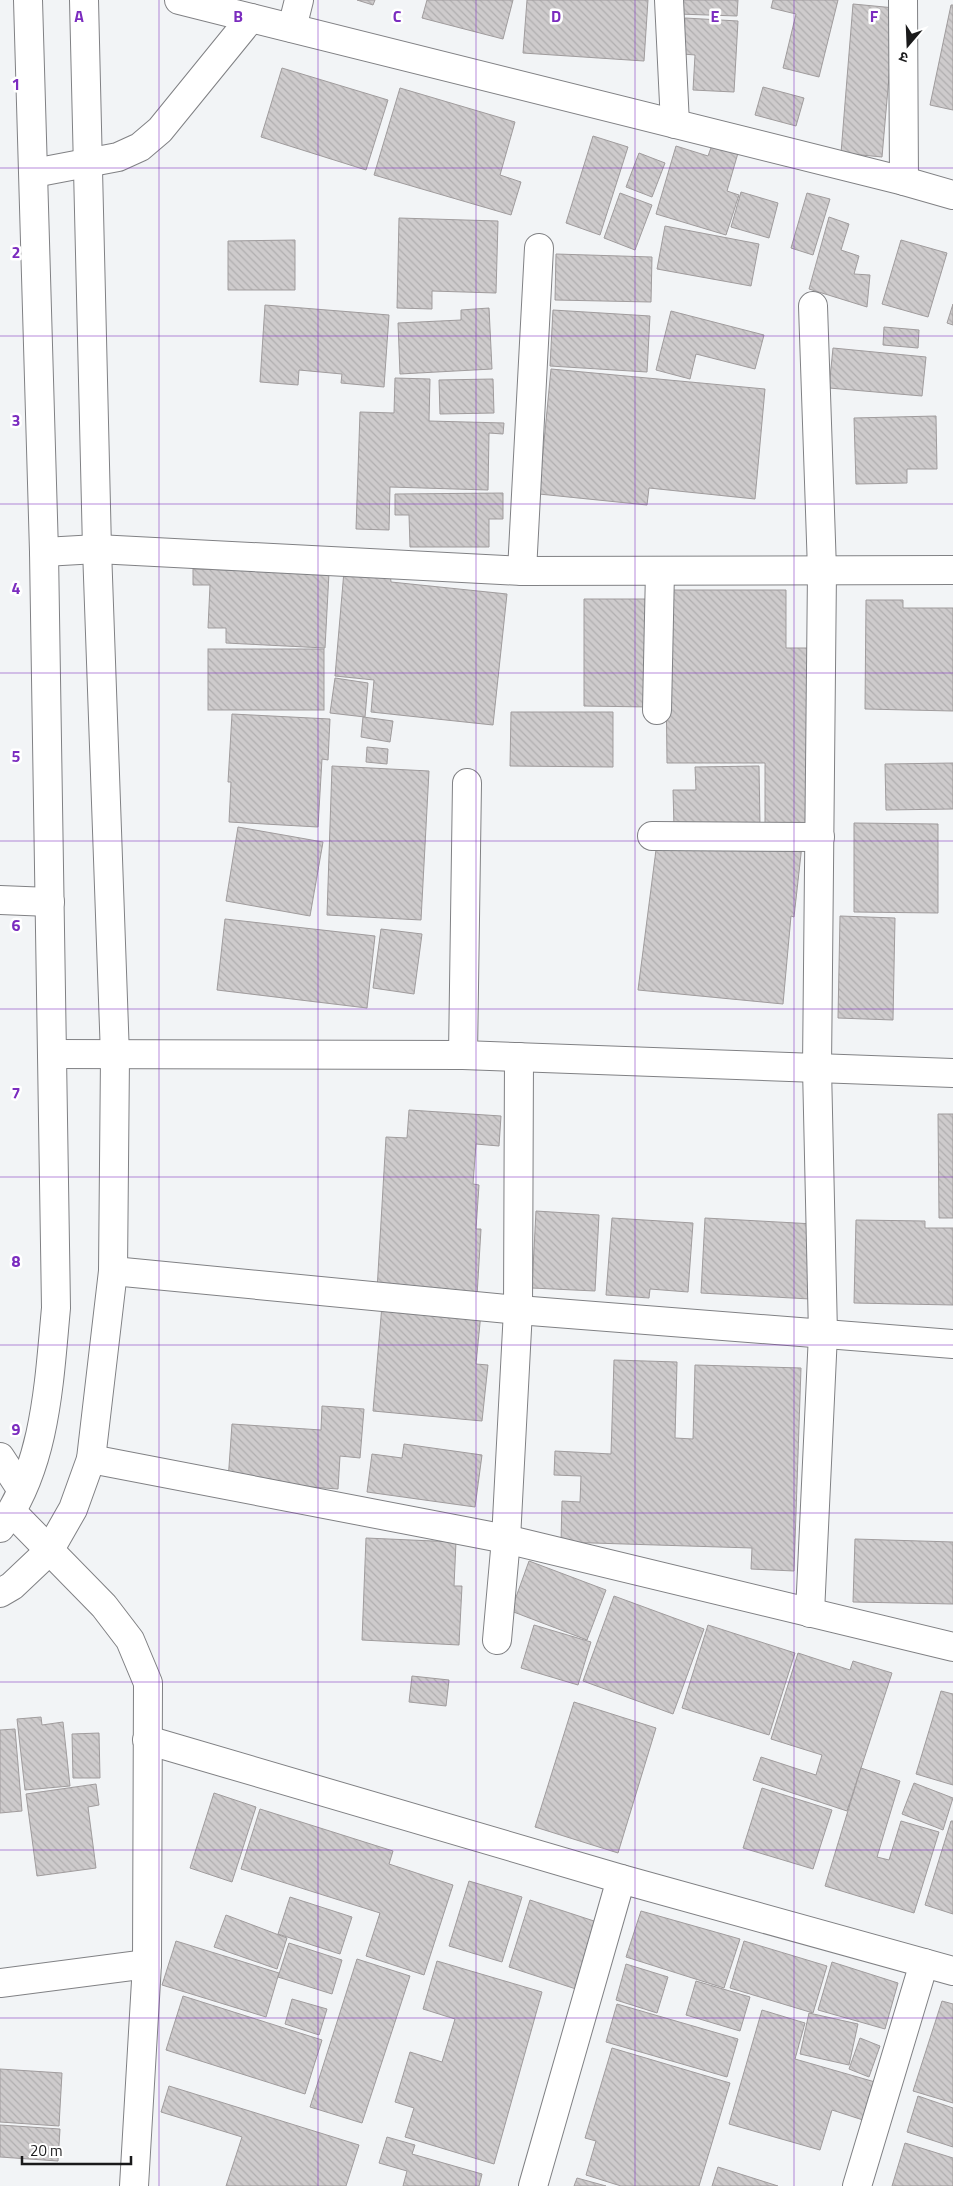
<svg xmlns="http://www.w3.org/2000/svg" width="953" height="2186" font-family="'Titillium Web','Noto Sans Devanagari',sans-serif">
	<style>
		.building { fill: url(#building-back-hatch); stroke: #a09c9d }
		.lines { fill: none; stroke-linecap: round; stroke-linejoin: round }
		.minor-casing { stroke: #808184; stroke-width: 30 }
		.minor { stroke: #fff; stroke-width: 28 }
		.grid { fill: none; stroke: #7b2cbf; stroke-width: 1; stroke-opacity: 0.55 }
		.grid-label { font-size: 16px; text-anchor: middle; font-weight: bold; fill: #7b2cbf; stroke: #fff; stroke-width: 5; stroke-linejoin: round; paint-order: stroke }
	</style>
	<defs>
		<pattern id="building-back-hatch" width="6" height="6" patternUnits="userSpaceOnUse" patternTransform="scale(1.25)"><rect width="6" height="6" fill="#cecbcc"/><path d="M-1 5l2 2M0 0l6 6M5-1l2 2" fill="none" stroke="#b0aeaf"/></pattern>
	</defs>
	<rect width="100%" height="100%" fill="#f2f4f6"/>
	<g class="building">
		<path d="M357 0H375L373 5Z"/>
		<path d="M427 0H513L503 39 422 18Z"/>
		<path d="M527 0H648L644 61 523 53Z"/>
		<path d="M679 0H738L737 16 678 14Z"/>
		<path d="M773 0H838L819 77 783 68 796 14 771 8Z"/>
		<path d="M853 4 895 8 882 157 841 153Z"/>
		<path d="M951 5H953V110L930 105Z"/>
		<path d="M685 18 738 21 734 92 693 90 695 55 683 54Z"/>
		<path d="M282 68 388 100 366 170 261 137Z"/>
		<path d="M763 87 804 98 796 126 755 115Z"/>
		<path d="M400 88 515 122 500 175 521 182 511 215 374 175Z"/>
		<path d="M593 136 628 147 600 235 566 223Z"/>
		<path d="M712 145 738 153 727 191 739 195 726 235 656 214 676 146 708 156Z"/>
		<path d="M639 153 665 163 652 197 626 187Z"/>
		<path d="M741 192 778 203 769 238 731 227Z"/>
		<path d="M620 193 652 205 635 250 604 238Z"/>
		<path d="M807 193 830 199 813 255 791 248Z"/>
		<path d="M829 217 849 224 841 250 859 256 854 274 870 275 867 307 809 289Z"/>
		<path d="M399 218 498 221 496 293 432 291V309L397 308Z"/>
		<path d="M665 226 759 244 751 286 657 269Z"/>
		<path d="M295 240V290H228V241Z"/>
		<path d="M901 240 947 253 928 317 882 304Z"/>
		<path d="M556 254 652 257 651 302 555 300Z"/>
		<path d="M953 304V325L947 323Z"/>
		<path d="M265 305 389 315 384 387 341 383 342 374 299 370 298 385 260 382Z"/>
		<path d="M489 308 492 369 400 374 398 323 461 320V310Z"/>
		<path d="M553 310 650 316 647 372 550 366Z"/>
		<path d="M671 311 764 335 755 369 696 354 690 379 656 370Z"/>
		<path d="M884 327 919 330 918 348 883 345Z"/>
		<path d="M833 348 926 357 922 396 829 388Z"/>
		<path d="M551 369 765 389 755 499 649 488 647 505 539 494Z"/>
		<path d="M395 378 430 379 429 421 504 423 503 434 489 433 488 490 390 487 389 530 356 529 360 412 394 413Z"/>
		<path d="M493 379 494 413 440 414 439 380Z"/>
		<path d="M936 416 937 469H907V483L856 484 854 418Z"/>
		<path d="M503 493V519H489V547H410L409 515H395V494Z"/>
		<path d="M193 569 329 573 325 648 226 643V628H208L210 585H193Z"/>
		<path d="M344 571 390 573 391 582 507 594 493 725 371 712 374 680 335 676Z"/>
		<path d="M665 590H786V648H812L813 823H765V763H667Z"/>
		<path d="M584 599H651L650 707 584 706Z"/>
		<path d="M866 600H903V608H953V711L865 709Z"/>
		<rect x="208" y="649" width="116" height="61"/>
		<path d="M335 678 368 683 365 717 330 713Z"/>
		<path d="M511 712H613V767L510 766Z"/>
		<path d="M232 714 330 719 328 760 322 759 318 827 229 822 231 782H228Z"/>
		<path d="M363 717 393 721 390 742 361 737Z"/>
		<path d="M367 747 388 749 387 764 366 762Z"/>
		<path d="M953 763V809L886 810 885 764Z"/>
		<path d="M332 766 429 771 421 920 327 915Z"/>
		<path d="M759 766 760 825 674 827 673 790H696L695 767Z"/>
		<path d="M854 823 938 824V913L854 912Z"/>
		<path d="M238 827 323 842 310 916 226 901Z"/>
		<path d="M657 842 802 845 794 917 791 916 783 1004 638 990Z"/>
		<path d="M840 916 895 918 893 1020 838 1018Z"/>
		<path d="M225 919 375 936 367 1008 217 990Z"/>
		<path d="M381 929 422 934 414 994 373 988Z"/>
		<path d="M409 1110 501 1116 499 1146 476 1144 473 1184 479 1185 476 1229H481L477 1296 377 1290 386 1137 407 1138Z"/>
		<path d="M938 1114H953V1218H939Z"/>
		<path d="M536 1211 599 1215 595 1291 532 1288Z"/>
		<path d="M612 1218 693 1223 688 1292 650 1289 649 1298 606 1295Z"/>
		<path d="M705 1218 814 1224 810 1299 701 1293Z"/>
		<path d="M856 1220 925 1221V1228H953V1305L854 1303Z"/>
		<path d="M382 1305 481 1313 476 1364 488 1365 482 1421 373 1411Z"/>
		<path d="M614 1360 677 1362 675 1438 693 1439 695 1365 801 1368 794 1571 751 1569 752 1548 561 1542 562 1501 580 1502 581 1476 554 1475 555 1451 611 1454Z"/>
		<path d="M322 1406 364 1409 360 1458 340 1456 338 1489 228 1481 232 1424 321 1430Z"/>
		<path d="M404 1444 482 1455 475 1507 367 1492 372 1454 402 1458Z"/>
		<path d="M366 1538 456 1542 454 1586H462L459 1645 362 1640Z"/>
		<path d="M855 1539 953 1542V1604L853 1602Z"/>
		<path d="M529 1561 606 1590 587 1640 511 1611Z"/>
		<path d="M614 1596 704 1629 673 1714 583 1681Z"/>
		<path d="M534 1625 591 1642 578 1685 521 1668Z"/>
		<path d="M708 1625 795 1653 769 1735 682 1708Z"/>
		<path d="M798 1653 850 1670 853 1661 892 1673 847 1811 753 1780 761 1757 816 1775 822 1755 771 1739Z"/>
		<path d="M412 1676 449 1680 446 1706 409 1702Z"/>
		<path d="M941 1691 953 1694V1785L916 1774Z"/>
		<path d="M574 1702 656 1728 618 1853 535 1827Z"/>
		<path d="M41 1717 42 1725 63 1722 70 1786 25 1790 17 1719Z"/>
		<path d="M15 1729 22 1811 0 1813V1730Z"/>
		<path d="M99 1733 100 1778H73L72 1734Z"/>
		<path d="M861 1768 900 1781 877 1857 889 1860 901 1821 939 1832 914 1913 825 1886Z"/>
		<path d="M914 1783 953 1798 943 1830 902 1814Z"/>
		<path d="M96 1784 99 1805 88 1807 96 1868 37 1876 26 1794Z"/>
		<path d="M762 1788 832 1810 813 1869 743 1848Z"/>
		<path d="M214 1793 256 1807 232 1882 190 1868Z"/>
		<path d="M260 1809 393 1851 389 1864 453 1885 424 1975 366 1956 380 1913 241 1869Z"/>
		<path d="M951 1821H953V1914L925 1905Z"/>
		<path d="M469 1881 522 1897 502 1962 449 1946Z"/>
		<path d="M290 1897 352 1917 340 1954 278 1934Z"/>
		<path d="M530 1900 600 1923 579 1990 509 1967Z"/>
		<path d="M641 1911 740 1939 724 1988 626 1957Z"/>
		<path d="M226 1915 287 1938 277 1969 214 1947Z"/>
		<path d="M176 1941 279 1973 266 2017 162 1985Z"/>
		<path d="M744 1941 827 1966 813 2013 730 1988Z"/>
		<path d="M289 1943 342 1960 332 1994 278 1977Z"/>
		<path d="M357 1959 410 1976 362 2123 310 2107Z"/>
		<path d="M437 1961 542 1992 494 2164 405 2137 414 2108 395 2102 410 2052 442 2062 455 2019 423 2009Z"/>
		<path d="M832 1962 898 1983 885 2029 818 2010Z"/>
		<path d="M626 1964 668 1977 657 2013 616 2000Z"/>
		<path d="M696 1981 750 1997 740 2031 686 2015Z"/>
		<path d="M183 1996 322 2040 305 2094 166 2050Z"/>
		<path d="M292 1999 327 2009 319 2035 285 2024Z"/>
		<path d="M942 2001 953 2004V2103L913 2091Z"/>
		<path d="M617 2004 738 2039 727 2077 606 2042Z"/>
		<path d="M762 2010 805 2023 795 2059 875 2082 863 2120 832 2110 820 2150 729 2124Z"/>
		<path d="M809 2013 858 2024 849 2065 800 2054Z"/>
		<path d="M860 2038 880 2046 869 2077 849 2069Z"/>
		<path d="M612 2048 730 2083 699 2186H621L586 2175 596 2141 585 2138Z"/>
		<path d="M0 2069 62 2073 59 2126 0 2122Z"/>
		<path d="M169 2086 359 2145 346 2186H226L242 2137 161 2112Z"/>
		<path d="M918 2096 953 2108V2147L907 2132Z"/>
		<path d="M0 2125 60 2129 58 2161 0 2157Z"/>
		<path d="M387 2137 415 2145 412 2154 482 2174 479 2186H403L407 2171 379 2163Z"/>
		<path d="M905 2143 953 2158V2186H892Z"/>
		<path d="M718 2167 778 2186H712Z"/>
		<path d="M577 2178 606 2186H574Z"/>
	</g>
	<g class="lines">
		<defs>
			<g id="minor">
				<path d="M179 0 904 181 953 195"/>
				<path d="M669 0 675 124"/>
				<path d="M903 0 904 181"/>
				<path d="M292 28 299 0"/>
				<path d="M34 173 118 157 140 147 160 130 251 18"/>
				<path d="M44 552 97 549 522 571 953 570"/>
				<path d="M522 571 539 248"/>
				<path d="M657 710 660 571"/>
				<path d="M652 836 820 837"/>
				<path d="M0 900 50 902"/>
				<path d="M52 1054 463 1055 953 1073"/>
				<path d="M463 1055 467 783"/>
				<path d="M113 1271 518 1310 953 1344"/>
				<path d="M0 1457 21 1489"/>
				<path d="M91 1459 506 1539 953 1647"/>
				<path d="M12 1512 104 1606 130 1640 148 1683 147 1964 134 2186"/>
				<path d="M0 1528C46 1467 49 1382 56 1308L44 552 28 0"/>
				<path d="M0 1593 12 1586 49 1551 73 1509 91 1459 113 1271 115 1056 97 549 84 0"/>
				<path d="M810 1613 823 1334 817 1068 822 570 813 306"/>
				<path d="M497 1640 506 1539 518 1310 519 1057"/>
				<path d="M147 1740 621 1879 953 1971"/>
				<path d="M0 1983 147 1964"/>
				<path d="M533 2186 621 1879"/>
				<path d="M857 2186 924 1963"/>
			</g>
		</defs>
		<use href="#minor" class="minor-casing"/>
		<use href="#minor" class="minor"/>
	</g>
	<path class="grid" d="M159 0V2186M318 0V2186M476 0V2186M635 0V2186M794 0V2186M0 168H953M0 336H953M0 504H953M0 673H953M0 841H953M0 1009H953M0 1177H953M0 1345H953M0 1513H953M0 1682H953M0 1850H953M0 2018H953"/>
	<g class="grid-label">
		<text x="79" y="22">A</text>
		<text x="238" y="22">B</text>
		<text x="397" y="22">C</text>
		<text x="556" y="22">D</text>
		<text x="715" y="22">E</text>
		<text x="874" y="22">F</text>
		<text x="16" y="90">1</text>
		<text x="16" y="258">2</text>
		<text x="16" y="426">3</text>
		<text x="16" y="594">4</text>
		<text x="16" y="762">5</text>
		<text x="16" y="931">6</text>
		<text x="16" y="1099">7</text>
		<text x="16" y="1267">8</text>
		<text x="16" y="1435">9</text>
	</g>
	<g transform="translate(908 45) rotate(199)" stroke="#ffffff" stroke-width="4" paint-order="stroke">
	<path d="M0-4L9 19L0 12L-9 19Z" fill="#1a1a1b"/>
	<text y="-8" font-size="14" font-weight="bold" text-anchor="middle" fill="#1a1a1b">उ</text>
	</g>
	<path d="M22 2156v8h109v-8" fill="none" stroke="#1a1a1b" stroke-width="2.5"/>
	<text x="30" y="2156" font-size="15" fill="#1a1a1b" stroke="#ffffff" stroke-width="4" paint-order="stroke">20 m</text>
</svg>
